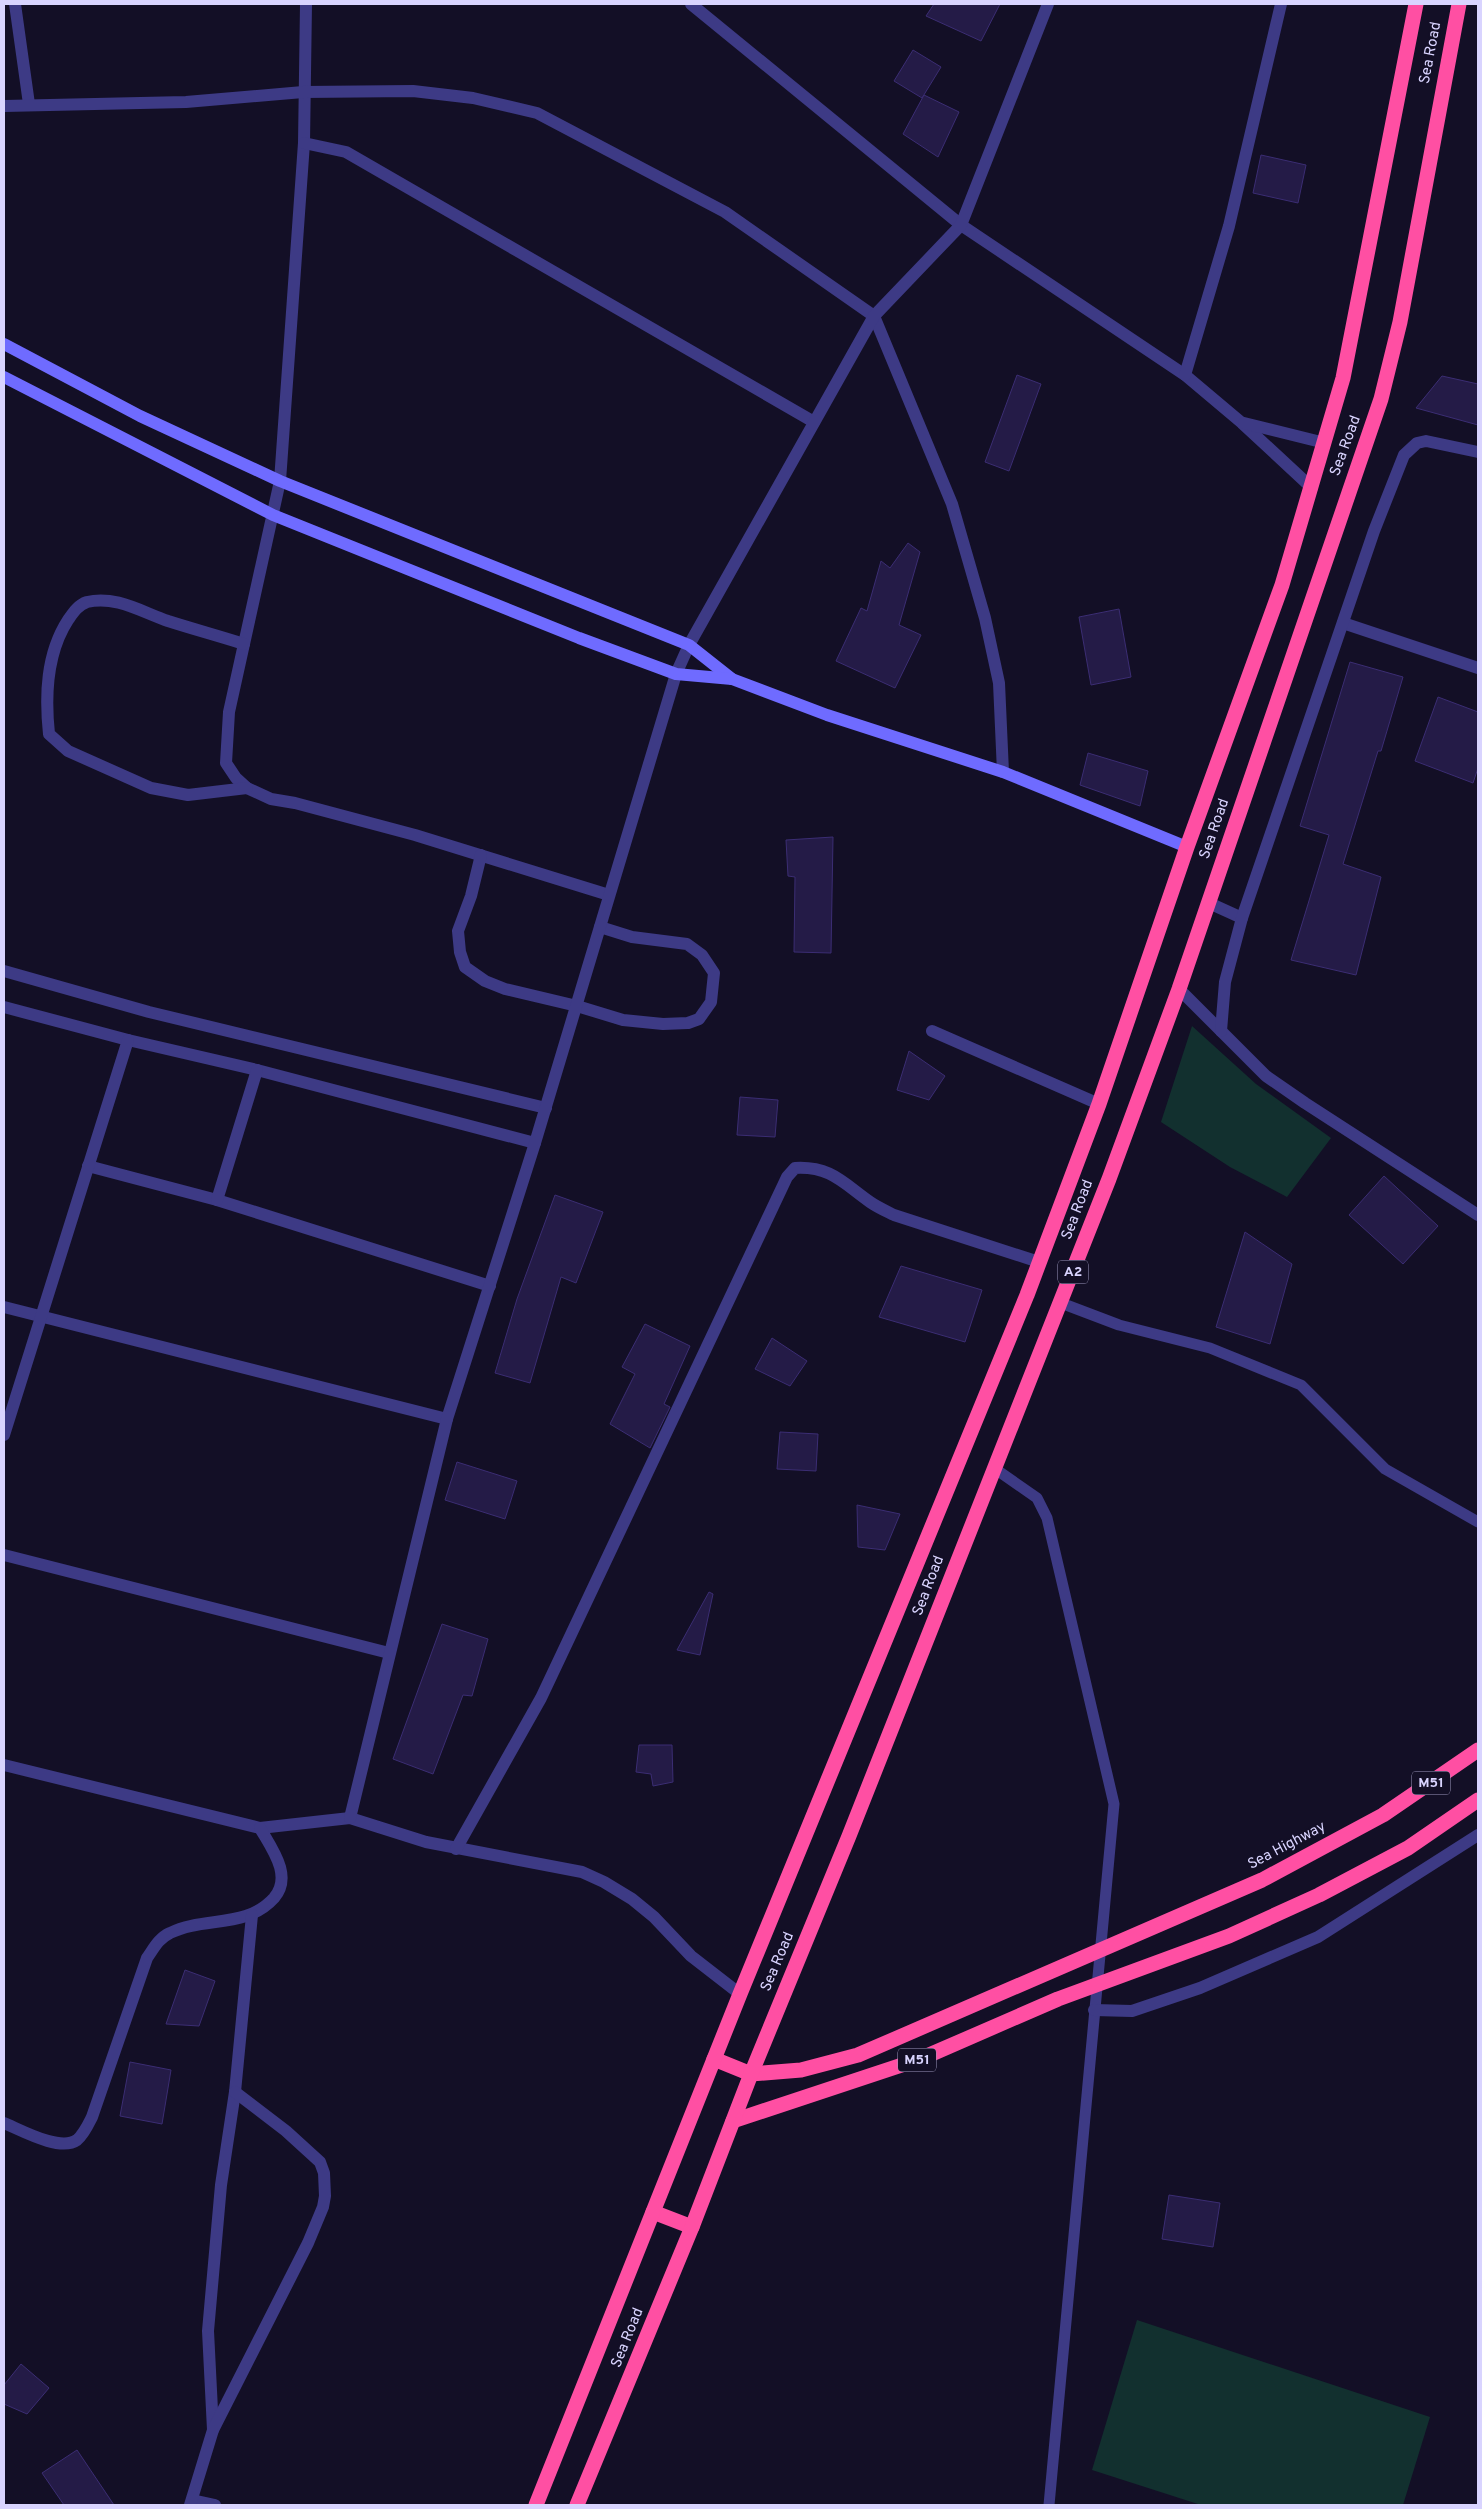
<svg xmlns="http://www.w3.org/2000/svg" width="1482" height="2509" font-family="Overpass,sans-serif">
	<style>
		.green { fill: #12302f }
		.building { fill: #241b47; stroke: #3b2d73 }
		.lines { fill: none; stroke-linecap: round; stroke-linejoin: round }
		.lane { stroke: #3d3a85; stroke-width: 11 }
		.street { stroke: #3d3a85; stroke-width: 12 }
		.secondary { stroke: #6f6bff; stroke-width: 12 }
		.highway { stroke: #ff4fa3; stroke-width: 15 }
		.labels { text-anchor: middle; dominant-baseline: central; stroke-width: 4; stroke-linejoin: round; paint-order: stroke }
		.shield { fill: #130f26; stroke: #9e99be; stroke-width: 1 }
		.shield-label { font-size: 14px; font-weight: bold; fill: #d9d4ff }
		.street-label { font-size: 15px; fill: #d9d4ff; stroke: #130f26 }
	</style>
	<rect width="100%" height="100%" fill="#130f26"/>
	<g class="green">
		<path d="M1192 1026 1256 1084 1331 1138 1287 1197 1230 1167 1161 1122Z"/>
		<path d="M1137 2320 1430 2417 1403 2505H1201L1092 2470Z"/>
	</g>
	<g class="building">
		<path d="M934 4H1000L981 41 926 16Z"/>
		<path d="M913 50 941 67 922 98 894 81Z"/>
		<path d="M924 95 959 112 938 157 903 134Z"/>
		<path d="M1261 155 1306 165 1298 203 1253 193Z"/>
		<path d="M1017 375 1041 384 1009 471 985 462Z"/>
		<path d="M1442 376 1478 384V425L1416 408Z"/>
		<path d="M908 543 920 552 899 625 921 635 895 688 836 661 861 608 867 611 881 561 890 568Z"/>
		<path d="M1119 609 1131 677 1091 685 1079 617Z"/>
		<path d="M1350 662 1403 677 1381 751H1378L1343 864 1381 877 1356 975 1291 960 1329 835 1300 826Z"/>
		<path d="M1438 697 1478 712V768L1473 783 1415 761Z"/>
		<path d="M1088 753 1148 771 1140 806 1080 785Z"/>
		<path d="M833 837 831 953 794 952 795 877 788 876 786 840Z"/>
		<path d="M909 1051 945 1076 929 1100 897 1090Z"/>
		<path d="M740 1097 778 1100 775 1137 737 1135Z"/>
		<path d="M1384 1176 1438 1226 1403 1264 1349 1215Z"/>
		<path d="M555 1195 603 1212 576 1283 561 1277 530 1383 495 1373 517 1299Z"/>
		<path d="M1245 1232 1292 1264 1270 1344 1216 1327Z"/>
		<path d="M901 1266 982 1290 965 1342 879 1317Z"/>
		<path d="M645 1324 690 1346 664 1404 670 1407 650 1448 610 1424 635 1374 622 1367Z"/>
		<path d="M772 1338 807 1361 790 1386 755 1369Z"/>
		<path d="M780 1432 818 1434 816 1471 777 1469Z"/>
		<path d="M457 1462 517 1481 505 1519 445 1500Z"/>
		<path d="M857 1505 900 1514 885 1550 858 1547Z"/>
		<path d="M709 1592 713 1594 700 1655 677 1650Z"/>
		<path d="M442 1624 488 1639 472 1696 463 1695 433 1774 393 1759Z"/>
		<path d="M639 1745H672L673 1782 653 1786 651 1774 636 1772Z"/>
		<path d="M185 1970 215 1981 199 2026 166 2024Z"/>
		<path d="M130 2062 171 2070 162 2124 120 2116Z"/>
		<path d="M1169 2195 1220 2203 1213 2247 1162 2239Z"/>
		<path d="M21 2364 49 2388 27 2414 4 2404V2385Z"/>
		<path d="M77 2450 114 2505H64L42 2473Z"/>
	</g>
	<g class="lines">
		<g class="lane">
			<path d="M1061 1303 1119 1325 1210 1348 1301 1385 1385 1469 1478 1522"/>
			<path d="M994 1468 1037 1498 1047 1518 1114 1804 1049 2505"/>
		</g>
		<g class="street">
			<path d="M15 4 29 104"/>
			<path d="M306 4 304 143 280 481 229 712 226 763 236 778 247 788 271 799 295 803 415 835 609 895"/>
			<path d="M691 4 961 225 1185 375 1242 423 1312 488"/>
			<path d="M4 106 186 102 303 92 413 91 473 98 537 113 725 212 874 316 952 504 985 618 999 683 1003 772"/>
			<path d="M304 143 346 152 814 422"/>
			<path d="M1185 375 1229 226 1281 4"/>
			<path d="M1244 423 1325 443"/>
			<path d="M1343 623 1478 668"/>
			<path d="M244 644C219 636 193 629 168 621 142 612 115 595 87 602 78 605 73 613 68 620 46 654 45 696 49 734L68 751 151 788 188 795 247 788"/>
			<path d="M481 855 471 896 458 931 460 952 465 967 485 981 505 989 577 1006 623 1020 663 1024 688 1023 699 1019 711 1002 714 973 702 955 687 944 632 937 600 927"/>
			<path d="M1209 903 1242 918"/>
			<path d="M4 971 149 1012 546 1108"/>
			<path d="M1179 989 1266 1076 1305 1103 1478 1215"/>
			<path d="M4 1007 128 1040 257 1070 535 1143"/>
			<path d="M932 1031 1099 1104"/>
			<path d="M1221 1031 1225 982 1242 918 1374 531 1404 455 1417 443 1426 441 1478 452"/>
			<path d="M88 1166 217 1200 490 1286"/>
			<path d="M217 1200 257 1070"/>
			<path d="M4 1307 447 1419"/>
			<path d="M4 1435 128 1040"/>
			<path d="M4 1555 389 1653"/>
			<path d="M4 1765 260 1828 350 1818 426 1842 582 1872 604 1882 632 1899 654 1917 691 1956 740 1994"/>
			<path d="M350 1818 447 1419 535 1143 676 674 689 645 874 316 961 225 1048 4"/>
			<path d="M456 1849 541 1698 787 1177 795 1168C831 1166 843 1183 870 1202 877 1207 886 1211 894 1215L1039 1262"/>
			<path d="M1094 2010 1132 2011 1200 1988 1318 1937 1478 1835"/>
			<path d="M4 2123C21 2130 60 2152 77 2140 84 2134 88 2125 92 2117L147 1958C154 1948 159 1938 170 1933 204 1916 246 1929 274 1898 293 1876 272 1849 260 1828"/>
			<path d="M213 2430 208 2331 221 2185 235 2092 252 1915"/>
			<path d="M192 2500 215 2505"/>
			<path d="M190 2505 213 2430 308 2243 323 2207 325 2196 324 2173 320 2162 286 2131 235 2092"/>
		</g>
		<g class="secondary">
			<path d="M4 344 140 416 280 481 689 645 732 679"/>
			<path d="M4 377 273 515 579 638 676 674 732 679 827 715 1003 772 1187 847"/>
		</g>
		<g class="highway">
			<path d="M714 2059 751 2074 801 2070 858 2055 1262 1880 1383 1815 1478 1750"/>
			<path d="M733 2121 920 2059 1058 1999 1229 1936 1319 1895 1408 1848 1478 1800"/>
			<path d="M653 2212 692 2227"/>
			<path d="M536 2505 740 1994 1027 1295 1099 1104 1187 847 1282 585 1343 378 1416 4"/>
			<path d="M577 2505 692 2227 751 2074 849 1836 1109 1179 1179 989 1381 399 1400 322 1459 4"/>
		</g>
	</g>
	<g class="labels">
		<g class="shield">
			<rect x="1058" y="1260.5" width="30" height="23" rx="4"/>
			<rect x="1412" y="1771.5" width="38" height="23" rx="4"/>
			<rect x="898" y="2048.5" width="38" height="23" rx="4"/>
		</g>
		<g class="shield-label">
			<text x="1073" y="1272">A2</text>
			<text x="1431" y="1783">M51</text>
			<text x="917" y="2060">M51</text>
		</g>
		<g class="street-label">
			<text transform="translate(1431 53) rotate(-79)">Sea Road</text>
			<text transform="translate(1346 446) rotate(-70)">Sea Road</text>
			<text transform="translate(1215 829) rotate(-71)">Sea Road</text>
			<text transform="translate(1078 1210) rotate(-69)">Sea Road</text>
			<text transform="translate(929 1586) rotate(-69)">Sea Road</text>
			<text transform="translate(1287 1846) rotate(-28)">Sea Highway</text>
			<text transform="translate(778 1962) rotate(-67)">Sea Road</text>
			<text transform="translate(628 2338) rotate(-68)">Sea Road</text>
		</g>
	</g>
	<rect width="1482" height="2509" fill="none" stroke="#d9d4ff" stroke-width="10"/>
</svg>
